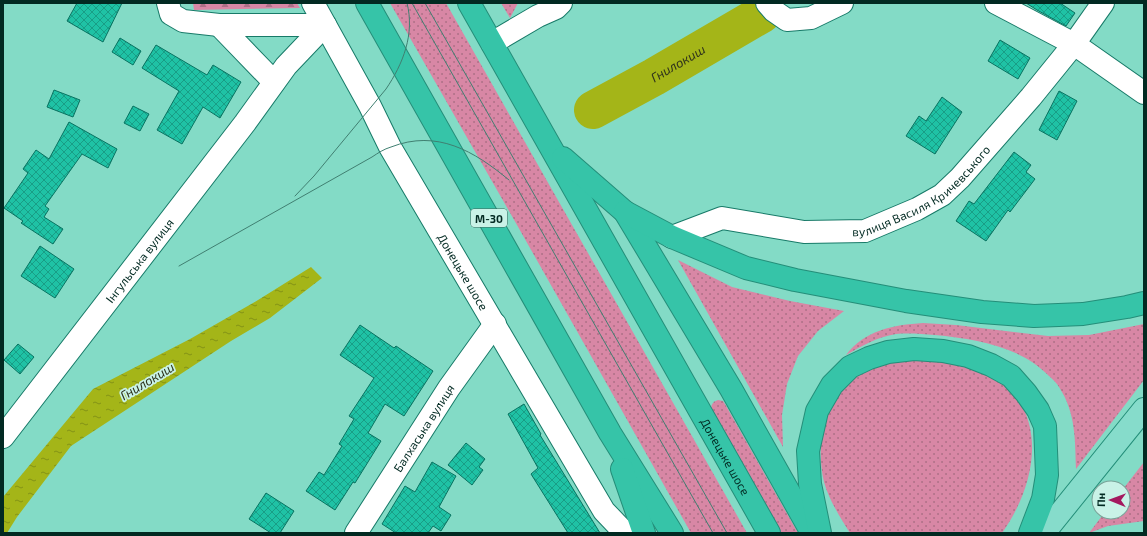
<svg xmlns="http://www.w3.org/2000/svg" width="1147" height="536" font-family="'Exo 2',sans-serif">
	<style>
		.grass { fill: url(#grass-dots) }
		.forest { fill: url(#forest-firs) }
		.water { fill: url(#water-ripples) }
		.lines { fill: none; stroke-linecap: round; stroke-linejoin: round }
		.river { stroke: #a4b518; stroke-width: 38 }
		.building { fill: url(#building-cross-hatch); stroke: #087361 }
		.minor-casing { stroke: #177a68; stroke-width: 24 }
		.major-casing { stroke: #248e79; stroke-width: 24 }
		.highway-casing { stroke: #248e79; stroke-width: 24 }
		.minor { stroke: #fff; stroke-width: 22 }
		.major { stroke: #86dccb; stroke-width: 22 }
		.highway { stroke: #36c4a8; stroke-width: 22 }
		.tram { stroke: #407f71; stroke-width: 1 }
		.labels { text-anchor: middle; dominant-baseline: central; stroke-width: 3.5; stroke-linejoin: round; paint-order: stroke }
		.shield { fill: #c9f2e7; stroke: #3e665d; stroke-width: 1 }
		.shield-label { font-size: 11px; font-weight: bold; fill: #022a22 }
		.street-label { font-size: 12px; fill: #022a22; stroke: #c9f2e7 }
		.water-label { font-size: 13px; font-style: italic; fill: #2f331c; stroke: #c9f2e7 }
	</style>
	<defs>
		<pattern id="grass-dots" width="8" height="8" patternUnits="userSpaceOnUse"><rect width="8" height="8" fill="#d887a5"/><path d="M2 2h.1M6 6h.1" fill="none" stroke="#ad6f86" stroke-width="1.8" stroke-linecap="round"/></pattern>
		<pattern id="forest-firs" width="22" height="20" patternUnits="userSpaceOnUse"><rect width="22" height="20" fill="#d887a5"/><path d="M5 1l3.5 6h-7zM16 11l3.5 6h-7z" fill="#ad6f86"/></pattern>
		<pattern id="water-ripples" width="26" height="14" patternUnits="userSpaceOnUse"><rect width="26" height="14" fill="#a4b518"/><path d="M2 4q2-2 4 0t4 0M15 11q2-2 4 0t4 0" fill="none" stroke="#839315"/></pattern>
		<pattern id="building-cross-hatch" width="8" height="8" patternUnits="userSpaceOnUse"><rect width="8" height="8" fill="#1fc2a5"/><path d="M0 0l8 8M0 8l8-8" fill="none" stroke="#199e86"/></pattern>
	</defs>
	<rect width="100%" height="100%" fill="#83dbc6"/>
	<g class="grass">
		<path d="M390 3H446L747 533H691L517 225Z"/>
		<path d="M501 3H518L510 18Z"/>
		<path d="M678 260 732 287 790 301 844 311 818 331 798 356 787 384 782 415 783 447Z"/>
		<path d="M923 323 956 325 1048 336 1089 335 1144 324V380L1076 469C1075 440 1076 413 1059 387 1057 383 1053 380 1049 376 1020 346 975 339 935 335 922 334 909 333 896 334 877 337 862 346 846 355 865 330 893 325 923 323Z"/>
		<path d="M931 359C957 365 984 369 1006 385 1012 389 1018 397 1021 404 1044 444 1028 497 1002 533H850C840 517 829 500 824 482 816 448 822 407 848 382 856 374 869 368 880 365 896 359 914 360 931 359Z"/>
		<path d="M718 400 723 401 725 404 798 533H781L712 411C710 406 712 402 718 400Z"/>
		<path d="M1144 462V521L1108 526 1089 533 1105 512H1123V489Z"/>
	</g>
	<path class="forest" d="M193 3H297L300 8 194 10Z"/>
	<path class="water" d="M311 267 322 278 270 318 231 341 71 446 17 517 7 533H3V497L93 389 190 339 253 303Z"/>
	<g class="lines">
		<path class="river" id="s1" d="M593 110 654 77 762 14"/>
	</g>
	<g class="building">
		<path d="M77 3H122L103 42 67 21Z"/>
		<path d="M1026 3H1060L1075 13 1066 26 1037 10Z"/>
		<path d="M120 38 141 51 133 65 112 52Z"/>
		<path d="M1000 40 1030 58 1018 79 988 61Z"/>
		<path d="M156 45 207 75 213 65 241 82 220 118 203 107 182 144 157 130 179 91 142 68Z"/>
		<path d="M54 90 80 100 73 117 47 107Z"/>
		<path d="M1059 91 1077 101 1057 140 1039 130Z"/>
		<path d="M942 97 962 112 935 154 906 136 919 116 926 121Z"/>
		<path d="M133 106 149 114 140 131 124 123Z"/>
		<path d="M69 122 117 149 108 168 82 154 45 206 49 209 44 217 63 229 53 244 21 223 23 221 4 208 28 173 23 169 36 150 49 159Z"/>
		<path d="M1014 152 1031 165 1026 172 1035 179 1010 212 1008 210 986 241 956 221 969 201 974 204Z"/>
		<path d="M40 246 74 269 55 298 21 276Z"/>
		<path d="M360 325 394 348 396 346 433 371 404 416 385 404 368 433 381 441 355 483 353 482 335 510 306 491 319 472 324 475 342 446 339 444 354 419 349 416 374 378 340 355Z"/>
		<path d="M18 344 34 357 20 374 4 360Z"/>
		<path d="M524 404 541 434 540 435 600 533H568L531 474 538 468 508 414Z"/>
		<path d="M466 443 485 459 479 467 483 470 472 485 448 465Z"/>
		<path d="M432 462 456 476 439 507 451 515 441 531 433 526 428 533H396L382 524 405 486 415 492Z"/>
		<path d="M266 493 294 511 280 533H271L249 519Z"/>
	</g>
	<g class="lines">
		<defs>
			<g id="minor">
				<path d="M168 3 171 14 183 21 219 25H325"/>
				<path id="s2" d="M313 3 370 106 390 147 604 511 625 533"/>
				<path d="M767 3 774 11 787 20 811 18 842 3"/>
				<path d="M996 3 1074 44 1144 93"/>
				<path d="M219 25 274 82"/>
				<path d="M492 43 538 16 556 8 561 3"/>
				<path id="s3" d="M672 237 722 218 804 232 865 231 917 209 942 195 960 178 1031 97 1074 44 1103 3"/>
				<path id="s4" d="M3 437 245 123 286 66 325 25"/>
				<path id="s5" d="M356 533 449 388 495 324"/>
			</g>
			<path id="major" d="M1044 533 1144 409"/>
			<g id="highway">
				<path d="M367 3 610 433 672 533"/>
				<path id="s6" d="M469 3 769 533"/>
				<path d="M563 158 625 212 731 389 812 533"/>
				<path d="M625 212 672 237 746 268 795 280 906 301 982 312 1034 316 1083 314 1127 307 1144 303"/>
				<path d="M622 469 644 533"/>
				<path d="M820 533 810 484 808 451 817 411 832 385 850 367 869 358 888 352 914 349 943 351 968 356 991 365 1011 376 1026 393 1038 410 1045 426 1047 475 1043 499 1030 533"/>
			</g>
		</defs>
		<use href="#minor" class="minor-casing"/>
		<use href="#major" class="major-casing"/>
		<use href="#highway" class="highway-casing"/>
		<use href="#minor" class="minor"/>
		<use href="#major" class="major"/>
		<use href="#highway" class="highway"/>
		<g class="tram">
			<path d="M412 3 713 533"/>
			<path d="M425 3 727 533"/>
			<path d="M295 196 314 176 386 89C403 64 415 34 407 3"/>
			<path d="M179 266 372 157C378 153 384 149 391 147 437 129 474 151 509 180"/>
		</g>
	</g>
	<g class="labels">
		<rect class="shield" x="471" y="209" width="36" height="18" rx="3"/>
		<g class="shield-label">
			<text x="489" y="218">М-30</text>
		</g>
		<g class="street-label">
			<text stroke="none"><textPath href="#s3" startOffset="267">вулиця Василя Кричевського</textPath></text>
			<text stroke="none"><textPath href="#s4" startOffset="223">Інгульська вулиця</textPath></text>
			<text stroke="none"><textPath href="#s2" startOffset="308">Донецьке шосе</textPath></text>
			<text stroke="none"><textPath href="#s5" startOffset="125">Балхаська вулиця</textPath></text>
			<text stroke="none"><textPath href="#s6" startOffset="521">Донецьке шосе</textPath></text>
		</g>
		<g class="water-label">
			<text stroke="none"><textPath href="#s1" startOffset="97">Гнилокиш</textPath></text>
			<text transform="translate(147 381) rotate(-31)">Гнилокиш</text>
		</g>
	</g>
	<rect width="1147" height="536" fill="none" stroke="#022a22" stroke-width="8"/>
	<g transform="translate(1111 500) rotate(271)"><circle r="19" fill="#c9f2e7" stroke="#79a298"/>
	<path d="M0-3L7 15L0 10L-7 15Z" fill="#a4195f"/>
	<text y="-6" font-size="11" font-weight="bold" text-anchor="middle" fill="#022a22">Пн</text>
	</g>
</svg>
